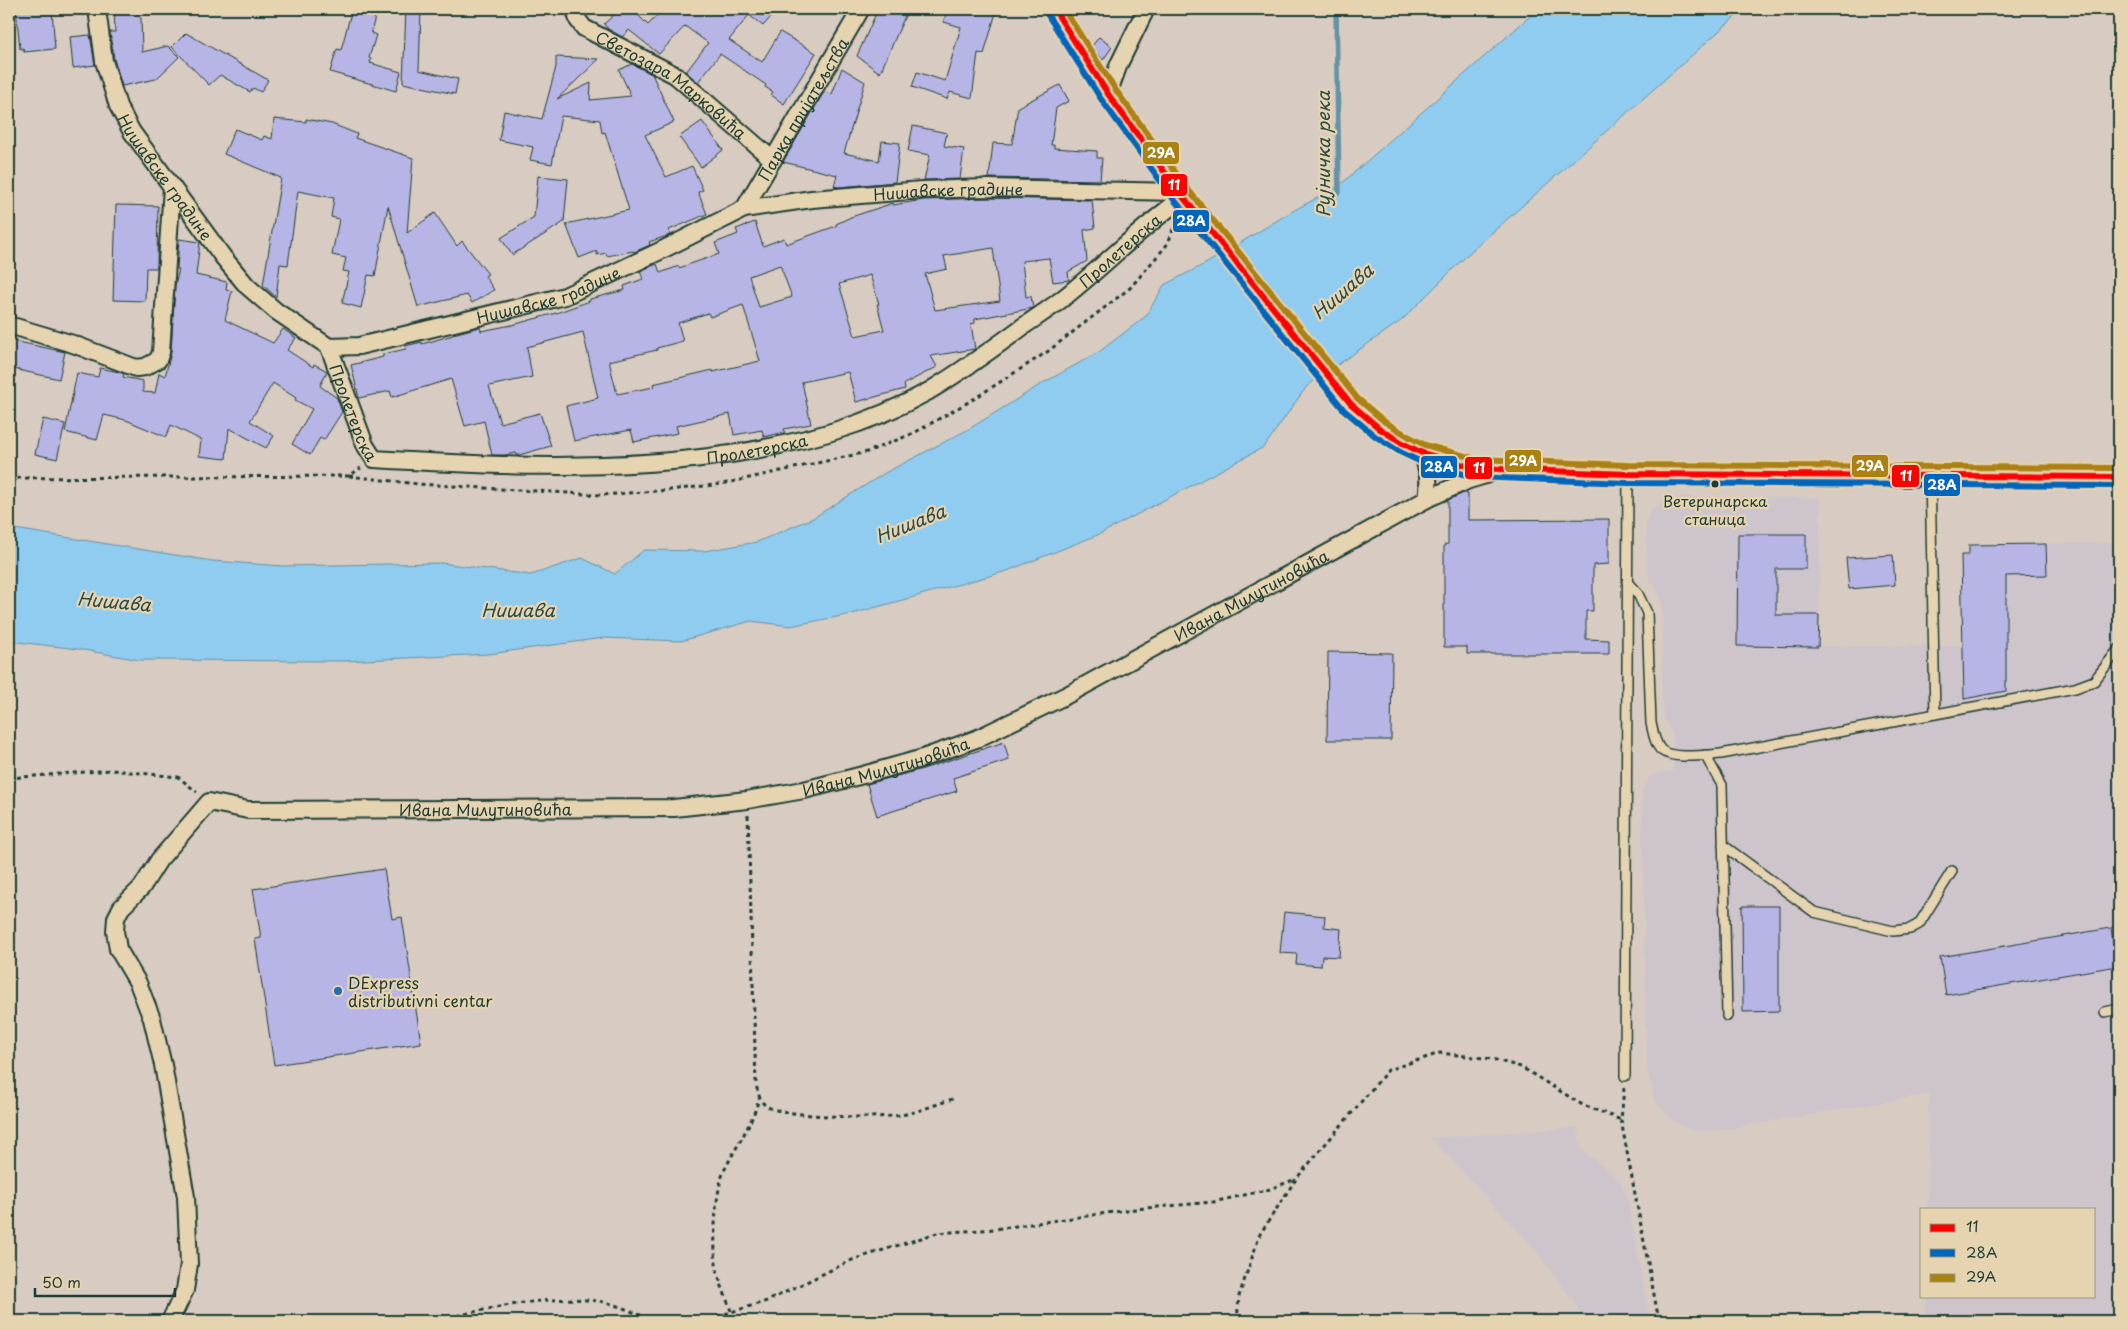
<svg xmlns="http://www.w3.org/2000/svg" width="2128" height="1330" font-family="'Playpen Sans',sans-serif">
	<style>
		.built { fill: #cec4cc }
		.water { fill: #90ccf0; stroke: #6393a5 }
		.lines { fill: none; stroke-linecap: round; stroke-linejoin: round }
		.stream { stroke: #6393a5; stroke-width: 5.5 }
		.building { fill: #b7b5e6; stroke: #1f3d34; fill-rule: evenodd }
		.service-casing { stroke: #1f3d34; stroke-width: 12 }
		.minor-casing { stroke: #1f3d34; stroke-width: 20 }
		.tertiary-casing { stroke: #1f3d34; stroke-width: 25 }
		.path { stroke: #1f3d34; stroke-width: 3; stroke-dasharray: 4 4; stroke-linecap: butt }
		.service { stroke: #e6d4b1; stroke-width: 9 }
		.minor { stroke: #e6d4b1; stroke-width: 16 }
		.tertiary { stroke: #e6d4b1; stroke-width: 21 }
		.bus-1-casing { stroke: #e6d4b1; stroke-width: 10 }
		.bus-2-casing { stroke: #e6d4b1; stroke-width: 10 }
		.bus-3-casing { stroke: #e6d4b1; stroke-width: 10 }
		.bus-1 { stroke: #f00; stroke-width: 6 }
		.bus-2 { stroke: #0065bd; stroke-width: 6 }
		.bus-3 { stroke: #ab8112; stroke-width: 6 }
		.bus-dot { fill: #1f3d34; stroke: #e6d4b1; stroke-width: 2 }
		.poi-dot { fill: #1f6fb2; stroke: #e6d4b1; stroke-width: 2 }
		.labels { text-anchor: middle; dominant-baseline: central; stroke-width: 4.5; stroke-linejoin: round; paint-order: stroke }
		.bus-label { font-size: 15px; fill: #1f3d34; stroke: #e6d4b1 }
		.street-label { font-size: 16px; fill: #1f3d34; stroke: #e6d4b1 }
		.poi-label { font-size: 16px; fill: #1f3d34; stroke: #e6d4b1; text-anchor: start }
		.water-label { font-size: 18px; font-style: italic; fill: #2a4b47; stroke: #e6d4b1 }
		.line-badge { stroke: #e6d4b1; stroke-width: 2 }
		.badge-label { font-size: 14px; text-anchor: middle; font-weight: bold; fill: #fff }
	</style>
	<rect width="100%" height="100%" fill="#d8cbc1"/>
	<filter id="ink" filterUnits="userSpaceOnUse"><feTurbulence type="fractalNoise" baseFrequency=".02" numOctaves="2"/><feDisplacementMap in="SourceGraphic" scale="10" xChannelSelector="R" yChannelSelector="G"/><feConvolveMatrix kernelMatrix="1 2 1 2 8 2 1 2 1" color-interpolation-filters="sRGB"/></filter>
	<g filter="url(#ink)">
		<g class="built">
			<path d="M1682 497 1820 498 1819 647 1963 646 1961 555H1969V545L2119 543V1321H1926V1296H2094V1209H1928L1929 1094 1718 1130H1690L1673 1121 1654 1099 1647 1066 1642 792 1648 778 1662 772H1673V735L1664 718 1662 695 1663 612 1659 591 1651 582 1648 571 1646 522 1651 510 1662 502Z"/>
			<path d="M1578 1128 1581 1150 1611 1172 1622 1184 1628 1202 1650 1321H1583L1574 1301 1529 1242 1431 1138Z"/>
		</g>
		<path class="water" d="M1538 9H1744L1468 254 1402 320 1307 386 1264 447 1100 534 1007 571 852 614 790 626 751 621 681 641 603 638 489 654 344 661 140 660 78 649 9 641V528L212 561 283 566 442 563 531 575 582 558 615 574 644 550 704 551 757 542 813 518 885 473 969 429 1043 383 1099 352 1146 316 1164 285 1207 263 1291 212 1339 186Z"/>
		<g class="lines">
			<path class="stream" d="M1336 9 1339 192"/>
		</g>
		<g class="building">
			<path d="M16 9H52L55 49 24 52 23 48 20 49Z"/>
			<path d="M114 9H132L141 18 142 52 168 46 179 57 156 79 122 86 114 59 110 32H115Z"/>
			<path d="M352 9H377L371 33 376 35 369 58 371 59 370 63 401 72 396 91 330 72 337 49 341 50Z"/>
			<path d="M406 9H421L419 70 458 79 455 94 403 83Z"/>
			<path d="M620 9H632L648 25 663 9H778L763 26 749 15 729 40 762 62 780 32 816 53 784 104 771 95 773 92 765 87 766 85 720 54 698 82 686 72 708 43 685 26 659 54 629 30 622 37 608 29 604 24Z"/>
			<path d="M878 9H908L880 73 857 56Z"/>
			<path d="M947 9H997L984 54 978 53 972 98 950 92 947 99 912 87 917 72 945 81 961 27 944 22Z"/>
			<path d="M186 33 268 80 261 92 253 88 250 92 220 75 209 85 172 47Z"/>
			<path d="M90 35 95 65 73 68 70 37Z"/>
			<path d="M1099 37 1112 47 1103 60 1092 46Z"/>
			<path d="M556 57 599 59 557 99 591 83 590 100 631 96 619 70 632 64 652 74 674 122 645 135 666 177 692 166 703 190 698 192 707 214 669 230 670 235 649 242 650 245 634 252 633 251 607 256 606 253 597 255V251L579 258 566 224 629 210 605 132 602 133 600 120 561 116 552 164 530 160 533 147 499 140 504 111 542 119 556 67Z"/>
			<path d="M842 68 865 82 844 153 879 161 882 141 900 143 895 182 839 187 834 186 837 175 783 162 824 92 832 94Z"/>
			<path d="M1060 85 1069 101 1056 108 1051 145H1054V148L1097 151V158H1102L1100 180 989 178 993 143 1012 144 1018 107Z"/>
			<path d="M274 119 306 122V119L332 124 357 134 355 138 413 158 407 233 435 213 457 246 462 241 488 274 485 276 494 290 472 303 467 295 418 307 388 206 375 276 368 275 361 308 342 303 349 272 343 271 346 258 332 255 339 219 331 217 334 198 298 191 288 265 280 264 276 297 263 285 281 178 224 154 235 129 262 140 264 136 272 139Z"/>
			<path d="M702 121 723 150 701 167 679 137Z"/>
			<path d="M913 126 947 133 944 146 964 149 960 179 924 180 930 155 908 151Z"/>
			<path d="M538 176 568 179 564 222 512 255 501 238 534 217Z"/>
			<path d="M988 198 1092 200 1095 228 1084 230 1087 261 1068 272 1069 280 1053 282 1049 258 1022 261 1026 297 1031 296 1033 308 975 319V323L971 324 975 349 931 356 937 367 904 384 905 389 856 402 848 372 802 382 811 424 784 429 785 432 764 437 762 430 734 435 730 414 676 426 678 433 634 442 631 430 574 441 566 406 598 398 583 332 527 347 532 377 489 386 500 423 540 413 551 446 519 455H517L516 453 505 455H492L484 421 465 426 451 379 392 397 390 391 359 398 351 365 383 357V354L406 349 405 346 422 342V344L453 335V334L480 327 481 331 512 325 556 313 590 301V299L625 290 624 286 643 279 640 271 657 264 660 273 679 266V268L719 254 715 243 738 234 736 229 755 222 763 246 784 238 786 244 836 226V224L851 217 893 203V205L923 200ZM993 248 1000 301 935 310 925 274 947 269 944 256ZM780 265 792 297 759 307 749 276ZM870 275 879 304H877L884 330 855 336 839 284ZM743 305 760 361 713 372V370L653 384 654 387 617 394 609 361 657 350V348L683 341 678 323 708 313 710 317Z"/>
			<path d="M116 205 158 206 157 268H146L145 301 113 300Z"/>
			<path d="M179 239 200 242 196 275 227 282 226 290 232 291 225 320 273 343 283 329 296 338 287 350 313 367 314 364 327 371 320 386 337 398 342 412 324 440 320 438 310 455 292 444 312 409 295 400 296 398 273 383 250 421 274 436 266 448 229 428 226 459 199 456 201 440 171 425 166 437 126 420 104 415 97 440 65 432 77 373 98 377 100 368 119 372 124 374 123 377 143 381V392L155 393 159 373 165 376 171 353 175 286 179 269H177Z"/>
			<path d="M9 340 65 352 59 379 9 368Z"/>
			<path d="M43 419 65 424 57 459 35 454Z"/>
			<path d="M1464 493 1468 494V520L1609 519V564L1593 565V611H1586V639L1609 640V654H1467V647H1444V545L1448 544V500Z"/>
			<path d="M1738 534H1806V569H1776V615H1819L1818 647 1737 646Z"/>
			<path d="M2046 544 2047 575 2006 576V691L1964 699 1961 555H1969V545Z"/>
			<path d="M1893 555 1895 585 1849 589 1846 558Z"/>
			<path d="M1328 652 1392 653 1391 740H1327Z"/>
			<path d="M1004 742 1009 760 953 778 957 791 877 816 867 784 923 769Z"/>
			<path d="M384 869 392 919 402 917 421 1043 274 1065 255 939 261 938 253 889Z"/>
			<path d="M1742 906H1779V1011L1743 1012Z"/>
			<path d="M1284 912 1325 916 1324 927 1341 929 1339 957 1322 956 1321 966 1296 964 1297 954 1280 953Z"/>
			<path d="M2111 928 2117 966 1946 995 1940 957Z"/>
		</g>
		<g class="lines">
			<defs>
				<g id="service">
					<path d="M1930 476 1935 714"/>
					<path d="M1627 582 1638 594 1647 613 1651 723C1653 732 1655 744 1661 750 1673 760 1706 755 1721 754L2075 688 2094 681 2119 649"/>
					<path d="M1705 755 1722 785 1727 1016"/>
					<path d="M1723 845 1814 912 1893 931 1910 929 1919 924 1952 871"/>
					<path d="M2105 1012 2119 1009"/>
					<path d="M1625 1076 1628 474"/>
				</g>
				<g id="minor">
					<path id="s1" d="M97 9 104 61 118 106 132 132 223 257 247 286 276 311 329 347 359 346 565 296 662 250 744 209 812 199 922 190 988 188 1179 192"/>
					<path id="s2" d="M575 9 578 20 584 28 675 75 773 160"/>
					<path d="M1108 94 1119 64 1146 9"/>
					<path id="s3" d="M744 209 861 9"/>
					<path d="M9 325 73 344 136 368 145 367 158 360 161 352 172 187"/>
					<path id="s4" d="M329 347 365 445 374 459C494 466 612 472 731 454 801 443 867 426 929 391 962 371 994 348 1025 325 1041 314 1057 304 1072 291 1110 260 1144 225 1184 197"/>
					<path d="M1422 453C1428 469 1430 482 1427 499"/>
					<path id="s5" d="M170 1321 185 1290 189 1264 186 1197 163 1065 152 1019 138 983 118 949 115 931 116 918 121 908 142 887 159 860 209 802 248 810 674 808 747 800 804 790 863 775 920 759 976 739 1067 695 1427 499 1469 480 1492 473"/>
				</g>
				<path id="tertiary" d="M1054 9 1108 94 1179 192 1351 404 1380 429 1404 444 1422 453 1474 468 1499 470 1628 474 2119 477"/>
			</defs>
			<use href="#service" class="service-casing"/>
			<use href="#minor" class="minor-casing"/>
			<use href="#tertiary" class="tertiary-casing"/>
			<g class="path">
				<path d="M349 476 418 484 602 495 670 490 722 484 867 452 914 433 972 400 1047 352 1130 288 1166 246 1172 234 1173 226"/>
				<path d="M9 478 349 476 361 468"/>
				<path d="M9 778 112 770 178 777 197 792"/>
				<path d="M748 815 756 1084C758 1093 760 1103 768 1107 785 1117 880 1119 901 1115 919 1112 936 1104 953 1099"/>
				<path d="M1624 1088 1621 1120 1659 1321"/>
				<path d="M731 1311C726 1296 718 1279 716 1263 713 1241 715 1192 724 1171 736 1146 752 1125 759 1098"/>
				<path d="M434 1321C481 1310 549 1294 597 1301 616 1303 636 1314 654 1321"/>
				<path d="M702 1321 767 1301 852 1260 937 1233 995 1229 1135 1209 1213 1202 1267 1190 1296 1179"/>
				<path d="M1237 1321 1239 1296 1260 1234 1296 1179 1388 1070 1440 1053 1492 1059 1521 1067 1581 1104 1621 1120"/>
			</g>
			<use href="#service" class="service"/>
			<use href="#minor" class="minor"/>
			<use href="#tertiary" class="tertiary"/>
			<defs>
				<path id="bus-1" d="M1054 9 1108 94 1179 192 1351 404 1380 429 1404 444 1422 453 1474 468 1628 474 2119 477"/>
				<path id="bus-2" d="M1047 14 1101 99 1172 197 1344 410 1375 436 1400 452 1419 461 1473 477 1628 483 2119 486"/>
				<path id="bus-3" d="M1064 9 1115 89 1186 187 1357 398 1385 422 1408 436 1425 445 1476 459 1628 465 2119 468"/>
			</defs>
			<use href="#bus-1" class="bus-1-casing"/>
			<use href="#bus-2" class="bus-2-casing"/>
			<use href="#bus-3" class="bus-3-casing"/>
			<use href="#bus-1" class="bus-1"/>
			<use href="#bus-2" class="bus-2"/>
			<use href="#bus-3" class="bus-3"/>
		</g>
	</g>
	<circle class="bus-dot" cx="1715" cy="484" r="4.5"/>
	<circle class="poi-dot" cx="338" cy="991" r="5"/>
	<g class="labels">
		<g class="bus-label">
			<text x="1715" y="500">Ветеринарска<tspan x="1715" dy="18">станица</tspan></text>
		</g>
		<g class="street-label">
			<text stroke="none"><textPath href="#s2" startOffset="126">Светозара Марковића</textPath></text>
			<text stroke="none"><textPath href="#s3" startOffset="116">Парка пријатељства</textPath></text>
			<text stroke="none"><textPath href="#s1" startOffset="185">Нишавске градине</textPath></text>
			<text stroke="none"><textPath href="#s1" startOffset="1070">Нишавске градине</textPath></text>
			<text stroke="none"><textPath href="#s4" startOffset="925">Пролетерска</textPath></text>
			<text stroke="none"><textPath href="#s1" startOffset="650">Нишавске градине</textPath></text>
			<text stroke="none"><textPath href="#s4" startOffset="70">Пролетерска</textPath></text>
			<text stroke="none"><textPath href="#s4" startOffset="505">Пролетерска</textPath></text>
			<text stroke="none"><textPath href="#s5" startOffset="1655">Ивана Милутиновића</textPath></text>
			<text stroke="none"><textPath href="#s5" startOffset="1250">Ивана Милутиновића</textPath></text>
			<text stroke="none"><textPath href="#s5" startOffset="845">Ивана Милутиновића</textPath></text>
		</g>
		<g class="poi-label">
			<text x="348" y="982">DExpress<tspan x="348" dy="18">distributivni centar</tspan></text>
		</g>
		<g class="water-label">
			<text transform="translate(1322 154) rotate(-90)">Рујничка река</text>
			<text transform="translate(1342 291) rotate(-41)">Нишава</text>
			<text transform="translate(910 523) rotate(-22)">Нишава</text>
			<text transform="translate(114 601) rotate(5)">Нишава</text>
			<text x="518" y="609">Нишава</text>
		</g>
	</g>
	<g class="line-badge">
		<rect x="1142" y="141" width="38" height="24" rx="5" fill="#ab8112"/>
		<rect x="1160" y="173" width="28" height="24" rx="5" fill="#f00"/>
		<rect x="1172" y="209" width="38" height="24" rx="5" fill="#0065bd"/>
		<rect x="1504" y="449" width="38" height="24" rx="5" fill="#ab8112"/>
		<rect x="1851" y="454" width="38" height="24" rx="5" fill="#ab8112"/>
		<rect x="1420" y="455" width="38" height="24" rx="5" fill="#0065bd"/>
		<rect x="1464" y="456" width="29" height="24" rx="5" fill="#f00"/>
		<rect x="1891" y="464" width="29" height="24" rx="5" fill="#f00"/>
		<rect x="1923" y="473" width="38" height="24" rx="5" fill="#0065bd"/>
	</g>
	<g class="badge-label">
		<text x="1161" y="158">29А</text>
		<text x="1174" y="190">11</text>
		<text x="1191" y="226">28А</text>
		<text x="1523" y="466">29А</text>
		<text x="1870" y="471">29А</text>
		<text x="1439" y="472">28А</text>
		<text x="1479" y="473">11</text>
		<text x="1906" y="481">11</text>
		<text x="1942" y="490">28А</text>
	</g>
	<rect width="2128" height="1330" fill="none" stroke="#e6d4b1" stroke-width="30"/>
	<rect x="15" y="15" width="2098" height="1300" fill="none" stroke="#1f3d34" stroke-width="2" filter="url(#ink)"/>
	<rect x="1920" y="1208" width="175" height="90" fill="#e6d4b1" stroke="#96987f"/>
	<rect x="1930" y="1224" width="25" height="8" fill="#ff0000" stroke="#96987f"/>
	<text x="1966" y="1232" font-size="15" fill="#1f3d34">11</text>
	<rect x="1930" y="1249" width="25" height="8" fill="#0065bd" stroke="#96987f"/>
	<text x="1966" y="1258" font-size="15" fill="#1f3d34">28А</text>
	<rect x="1930" y="1274" width="25" height="8" fill="#ab8112" stroke="#96987f"/>
	<text x="1966" y="1282" font-size="15" fill="#1f3d34">29А</text>
	<path d="M35 1288v8h140v-8" fill="none" stroke="#1f3d34" stroke-width="2.5"/>
	<text x="42" y="1288" font-size="15" fill="#1f3d34" stroke="#e6d4b1" stroke-width="4" paint-order="stroke">50 m</text>
</svg>
